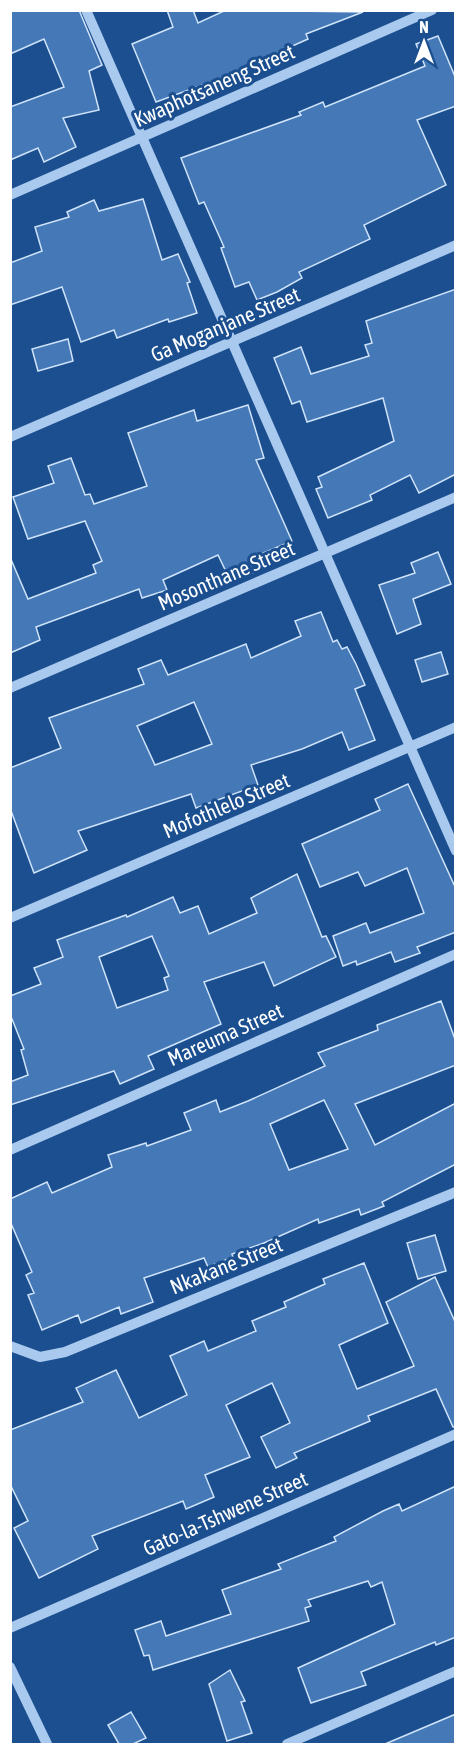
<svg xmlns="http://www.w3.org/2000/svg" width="466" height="1755" font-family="'Asap Condensed',sans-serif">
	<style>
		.building { fill: #4478b7; stroke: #cfe3fa; stroke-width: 1.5; fill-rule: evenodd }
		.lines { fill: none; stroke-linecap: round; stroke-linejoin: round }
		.minor { stroke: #a9c9ee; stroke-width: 10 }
		.labels { text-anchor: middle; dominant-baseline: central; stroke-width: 6; stroke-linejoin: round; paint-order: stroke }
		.street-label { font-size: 21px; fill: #fff; stroke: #1b4f8f }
	</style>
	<rect width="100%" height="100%" fill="#1b4f8f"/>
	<g class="building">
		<path d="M10 10H79L102 65 89 71 99 110 63 118 76 147 44 162 38 148 10 160V107L64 87 44 39 10 54Z"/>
		<path d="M167 10H193L198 23 226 10 363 12 306 34 308 39 263 59 265 62 156 102 132 44 173 27Z"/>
		<path d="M438 36 456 79V106L417 120 446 185 364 225 370 239 299 272 302 278 277 292 257 300 249 282 235 287 221 248 224 247 204 202 199 204 181 158 301 115 299 112 323 102 325 107 425 66 416 44Z"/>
		<path d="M143 199 162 260 178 254 190 282 187 283 197 313 169 322 168 319 117 338 114 330 81 342 62 287 10 305V263L42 251 35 227 69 217 67 212 94 200 99 211Z"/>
		<path d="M456 289V474L419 493 410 475 370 495 372 500 328 518 316 489 322 487 318 477 394 441 383 398 307 422 300 401 292 404 274 358 301 347 311 374 369 356 365 345 372 343 366 321Z"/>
		<path d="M68 339 73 361 38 371 32 349Z"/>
		<path d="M248 405 264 458 256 460 292 541 259 555 264 568 231 582 218 555 163 580 167 590 142 598 139 589 36 627 40 640 10 653V557L28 599 96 573 93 565 102 561 85 521 28 539 13 497 54 483 48 466 71 458 85 495 90 494 94 504 147 486 128 433 194 410 197 421Z"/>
		<path d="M438 552 451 584 413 599 421 624 397 634 379 585 415 573 411 563Z"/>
		<path d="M321 612 333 642 337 640 342 649 347 647 356 664 365 685 355 689 375 740 349 750 342 732 302 749 251 765 258 785 196 808 191 794 78 831 87 850 34 873 10 808V768L61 748 49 718 144 684 138 669 161 660 168 675 246 644 251 658 301 636 295 621ZM194 702 212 744 155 765 137 726Z"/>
		<path d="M441 652 448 674 422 682 415 660Z"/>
		<path d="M408 784 456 889V932L417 947 420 953 395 962 391 952 357 965 356 961 343 966 333 936 366 923 370 933 424 913 407 868 365 886 358 872 320 887 302 844 380 810 375 799Z"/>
		<path d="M297 874 322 937 326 936 336 957 274 986 264 962 204 982 221 1024 148 1056 154 1069 120 1084 114 1071 10 1105V1082L28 1075 21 1050 24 1049 10 1014V996L41 984 34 968 63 957 57 940 126 915 127 917 173 897 180 913 198 906 209 934 257 913 251 898ZM152 936 169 976 164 978 168 990 117 1008 99 957Z"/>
		<path d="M441 1001 456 1042V1065L355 1104 375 1145 456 1103V1164L382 1202 384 1206 361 1215 359 1209 319 1223 318 1219 264 1243 232 1254 233 1257 208 1267 204 1258 144 1278 153 1302 121 1314 119 1307 81 1323 78 1315 42 1330 28 1295 34 1293 26 1275 32 1272 10 1221V1199L47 1182 52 1193 112 1167 108 1155 146 1143 147 1146 191 1130 184 1113 216 1100 220 1112 248 1101 325 1066 318 1053 378 1030 377 1025ZM324 1100 348 1149 289 1170 270 1124Z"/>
		<path d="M435 1235 446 1271 418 1279 407 1243Z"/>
		<path d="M364 1263 388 1323 339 1345 357 1389 414 1366 386 1302 435 1277 456 1324V1427H453L436 1389 368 1416 370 1421 294 1453 297 1458 276 1468 261 1437 290 1423 272 1383 226 1405 250 1457 205 1475 214 1497 186 1509 183 1501 92 1536 98 1549 39 1578 14 1528 28 1521 10 1484V1430L83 1402 76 1388 116 1370 139 1418 187 1395 170 1356 204 1341 208 1351 256 1331 252 1321 286 1307 284 1302 325 1284 323 1279Z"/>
		<path d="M456 1486V1637L436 1645 435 1642 361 1672 366 1685 311 1703 298 1668 395 1624 382 1582 371 1587 368 1581 308 1600 311 1606 305 1608 309 1621 153 1670 149 1655 144 1656 135 1630 161 1621 166 1636 231 1614 222 1590 281 1569 278 1564 336 1541 334 1537 383 1511 399 1504 402 1511Z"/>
		<path d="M230 1670 245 1701 241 1702 252 1733 227 1741 209 1684Z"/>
		<path d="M131 1712 146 1738 133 1744H119L108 1725Z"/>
		<path d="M456 1714V1744H385Z"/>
	</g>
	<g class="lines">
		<g class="minor">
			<path d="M86 10 456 851"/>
			<path d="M10 195 432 10"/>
			<path d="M10 437 456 245"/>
			<path d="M10 688 456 497"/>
			<path d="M10 918 456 727"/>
			<path d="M10 1150 456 954"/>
			<path d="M10 1346 40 1357 65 1352 456 1192"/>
			<path d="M10 1628 456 1434"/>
			<path d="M10 1667 47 1744"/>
			<path d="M287 1744 456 1671"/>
		</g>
	</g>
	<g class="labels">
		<g class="street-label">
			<text transform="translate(214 85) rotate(-24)">Kwaphotsaneng Street</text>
			<text transform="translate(225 324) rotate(-23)">Ga Moganjane Street</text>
			<text transform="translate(226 575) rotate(-23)">Mosonthane Street</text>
			<text transform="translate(226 805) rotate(-23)">Mofothlelo Street</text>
			<text transform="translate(225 1034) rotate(-24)">Mareuma Street</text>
			<text transform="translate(226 1265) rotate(-22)">Nkakane Street</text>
			<text transform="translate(225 1513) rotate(-24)">Gato-la-Tshwene Street</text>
		</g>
	</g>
	<rect width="466" height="1755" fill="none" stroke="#ffffff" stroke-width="24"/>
	<g transform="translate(424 42)" stroke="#1b4f8f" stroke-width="4.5" paint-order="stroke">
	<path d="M0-4.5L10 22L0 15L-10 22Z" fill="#ffffff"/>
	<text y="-9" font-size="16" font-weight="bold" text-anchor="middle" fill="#ffffff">N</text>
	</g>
</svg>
